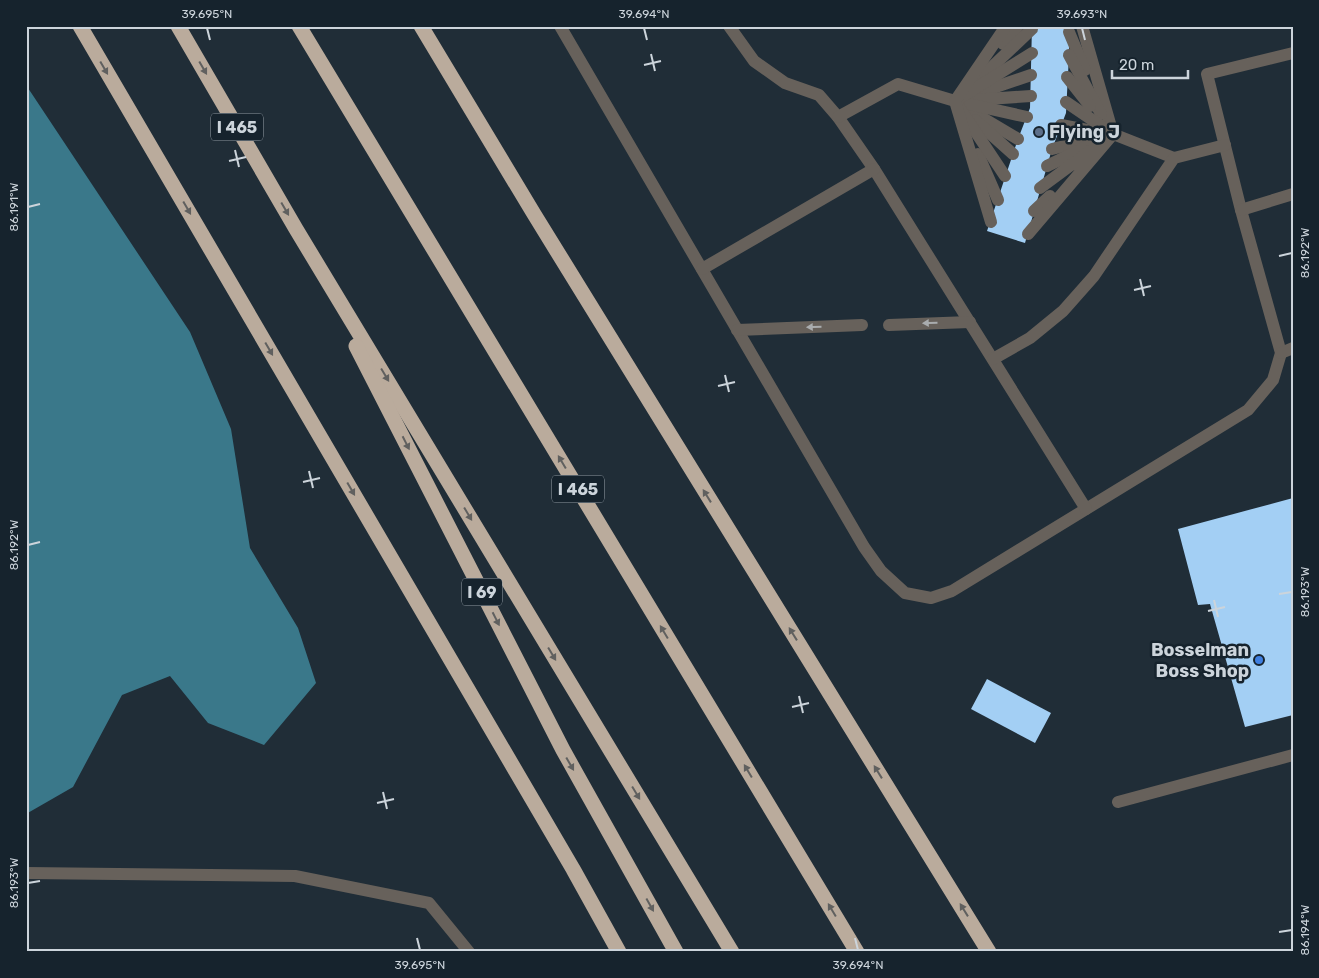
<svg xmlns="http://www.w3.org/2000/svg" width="1319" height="978" font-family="Rubik,sans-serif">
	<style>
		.water { fill: #3a788a }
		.building { fill: #a3cff4 }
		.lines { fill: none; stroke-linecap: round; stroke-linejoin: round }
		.lane { stroke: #67615b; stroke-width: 12 }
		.highway { stroke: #baab9c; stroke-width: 15 }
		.oneway { fill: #60605f }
		.oneway2 { fill: #a9acae }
		.ticks { fill: none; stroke: #ccd4db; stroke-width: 2 }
		.service-dot { fill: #5c6f8a; stroke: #16232d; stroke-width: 2 }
		.shop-dot { fill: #3f7fe0; stroke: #16232d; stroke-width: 2 }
		.labels { text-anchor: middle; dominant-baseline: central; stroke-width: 5; stroke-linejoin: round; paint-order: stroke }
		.shield { fill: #16232d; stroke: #959fa7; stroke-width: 1 }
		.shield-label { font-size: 16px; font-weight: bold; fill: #ccd4db }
		.poi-label { font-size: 18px; font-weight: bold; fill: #ccd4db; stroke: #16232d; text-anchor: start }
		.neatline { fill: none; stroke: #ccd4db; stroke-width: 2 }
		.ticks-label { font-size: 12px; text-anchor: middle; fill: #ccd4db }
	</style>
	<rect width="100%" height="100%" fill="#202d37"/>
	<path class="water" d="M26 85 190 332 231 429 250 548 298 628 316 683 264 745 208 723 170 676 122 695 73 787 26 814Z"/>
	<g class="building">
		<path d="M1032 26H1069V55L1066 113 1052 149 1025 243 987 231 1018 139 1030 108Z"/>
		<path d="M1293 498V715L1245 727 1210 604 1198 605 1178 529Z"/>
		<path d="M987 679 1051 713 1035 743 971 709Z"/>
	</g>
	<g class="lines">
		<g class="lane">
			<path d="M560 26 864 547 881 571 905 593 931 598 952 591 1248 410 1273 380 1281 353 1241 210 1207 74 1293 53"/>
			<path d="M729 26 754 61 785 83 819 95 838 117 874 169 1086 509"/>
			<path d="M1082 26 1113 134 1174 158"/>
			<path d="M1069 32 1085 70"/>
			<path d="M1003 44 1018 26"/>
			<path d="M1069 55 1101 114"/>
			<path d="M1067 77 1090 106"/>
			<path d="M977 81 1032 29"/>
			<path d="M975 94 1031 75"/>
			<path d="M972 100 1031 96"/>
			<path d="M1066 102 1113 134"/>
			<path d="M964 107 1018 139"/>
			<path d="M838 117 898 84 955 101 1027 117"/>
			<path d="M975 120 1013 154"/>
			<path d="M1061 125 1108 134"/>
			<path d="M1052 149 1106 136"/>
			<path d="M978 154 998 200"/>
			<path d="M1047 166 1088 146"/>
			<path d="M1005 176 955 101 1032 53"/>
			<path d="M1241 210 1293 194"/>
			<path d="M1034 211 1050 196"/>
			<path d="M991 222 955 101 1006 26"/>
			<path d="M1028 234 1113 134 1040 188"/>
			<path d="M702 269 874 169"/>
			<path d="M889 325 970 322"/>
			<path d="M737 330 862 325"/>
			<path d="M1281 353 1293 348"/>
			<path d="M993 359 1030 338 1063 311 1094 276 1174 158 1225 145"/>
			<path d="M1118 802 1293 755"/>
			<path d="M26 873 295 876 429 903 469 952"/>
		</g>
		<g class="highway">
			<path d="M80 26 573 869 619 952"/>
			<path d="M178 26 296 229 732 952"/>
			<path d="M299 26 857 952"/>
			<path d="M421 26 534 214 989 952"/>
			<path d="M356 346 563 750 676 952"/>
		</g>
	</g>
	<defs><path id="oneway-solid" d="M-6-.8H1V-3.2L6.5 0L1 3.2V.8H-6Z" transform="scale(1.25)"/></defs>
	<g class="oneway">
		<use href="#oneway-solid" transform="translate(104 68) rotate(60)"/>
		<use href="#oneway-solid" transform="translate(203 68) rotate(60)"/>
		<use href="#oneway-solid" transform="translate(187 208) rotate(60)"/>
		<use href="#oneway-solid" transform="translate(285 209) rotate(60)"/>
		<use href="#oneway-solid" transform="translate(269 349) rotate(60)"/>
		<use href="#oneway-solid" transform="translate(385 375) rotate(59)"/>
		<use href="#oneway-solid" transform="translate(406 443) rotate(63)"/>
		<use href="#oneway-solid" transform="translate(562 462) rotate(-121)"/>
		<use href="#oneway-solid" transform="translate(351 489) rotate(60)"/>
		<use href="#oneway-solid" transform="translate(707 496) rotate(-122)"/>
		<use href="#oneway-solid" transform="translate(468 514) rotate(59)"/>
		<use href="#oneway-solid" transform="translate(496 619) rotate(63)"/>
		<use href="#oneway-solid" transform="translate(664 632) rotate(-121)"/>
		<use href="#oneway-solid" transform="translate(793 634) rotate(-122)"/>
		<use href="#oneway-solid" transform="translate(552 654) rotate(59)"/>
		<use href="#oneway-solid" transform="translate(570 764) rotate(60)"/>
		<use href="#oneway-solid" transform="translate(748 771) rotate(-121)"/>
		<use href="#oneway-solid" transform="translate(878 772) rotate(-122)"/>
		<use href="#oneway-solid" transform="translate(636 793) rotate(59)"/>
		<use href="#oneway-solid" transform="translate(650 905) rotate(61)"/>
		<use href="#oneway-solid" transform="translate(832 910) rotate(-121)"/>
		<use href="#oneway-solid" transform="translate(964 910) rotate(-122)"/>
	</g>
	<g class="oneway2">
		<use href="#oneway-solid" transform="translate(930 323) rotate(178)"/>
		<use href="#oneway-solid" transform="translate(814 327) rotate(178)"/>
	</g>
	<path class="ticks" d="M207 28 210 40M644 28 647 40M1082 28 1085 40M651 54 655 71M644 65 661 61M235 150 239 167M229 161 246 157M28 207 40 204M1279 256 1292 253M1140 279 1144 296M1134 290 1151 286M725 375 729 392M718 386 735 382M309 471 313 488M303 482 320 478M28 545 40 542M1279 594 1292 592M1214 600 1218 617M1208 611 1225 607M799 696 803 713M792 707 809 703M383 792 387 809M377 803 394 799M28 883 40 881M1279 932 1292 930M417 938 420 950M855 938 858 950"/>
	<circle class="service-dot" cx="1039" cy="132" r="5"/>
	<circle class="shop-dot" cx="1259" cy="660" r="5"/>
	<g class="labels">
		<g class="shield">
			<rect x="211" y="113.5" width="52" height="27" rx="4"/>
			<rect x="552" y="475.5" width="52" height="27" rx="4"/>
			<rect x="462" y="578.5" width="40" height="27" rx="4"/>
		</g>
		<g class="shield-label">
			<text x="237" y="127">I 465</text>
			<text x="578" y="489">I 465</text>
			<text x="482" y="592">I 69</text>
		</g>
		<g class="poi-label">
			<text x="1049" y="132">Flying J</text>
			<text x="1249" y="650" text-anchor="end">Bosselman<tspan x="1249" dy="21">Boss Shop</tspan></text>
		</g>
	</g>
	<rect width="1319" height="978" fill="none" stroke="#16232d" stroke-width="55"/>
	<path d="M1112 70v8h76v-8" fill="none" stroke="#ccd4db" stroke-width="2.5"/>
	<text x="1119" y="70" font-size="15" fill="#ccd4db" stroke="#16232d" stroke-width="4" paint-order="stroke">20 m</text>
	<rect x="28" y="28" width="1264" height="922" class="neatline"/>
	<g class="ticks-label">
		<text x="207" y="18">39.695°N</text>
		<text x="644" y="18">39.694°N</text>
		<text x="1082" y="18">39.693°N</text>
		<text transform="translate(14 207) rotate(-90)" y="4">86.191°W</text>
		<text transform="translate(1305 253) rotate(-90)" y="4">86.192°W</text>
		<text transform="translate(14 545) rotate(-90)" y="4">86.192°W</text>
		<text transform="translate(1305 592) rotate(-90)" y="4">86.193°W</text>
		<text transform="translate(14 883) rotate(-90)" y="4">86.193°W</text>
		<text transform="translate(1305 930) rotate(-90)" y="4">86.194°W</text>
		<text x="420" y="969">39.695°N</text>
		<text x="858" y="969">39.694°N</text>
	</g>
</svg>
